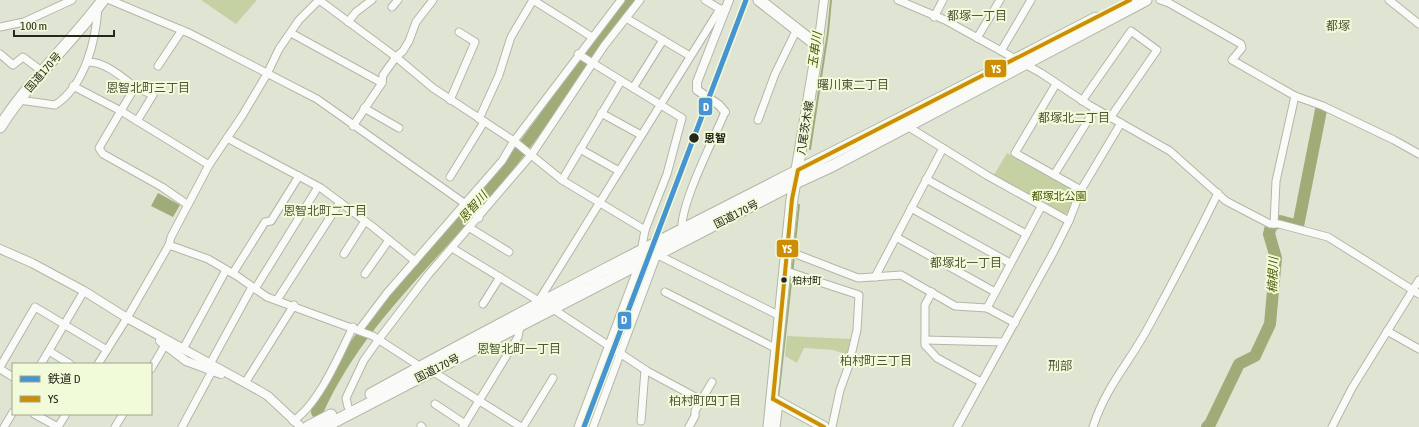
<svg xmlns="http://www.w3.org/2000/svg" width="1419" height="427" font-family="'Asap Condensed','Noto Sans JP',sans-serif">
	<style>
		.green { fill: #c5d1a3 }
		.water { fill: #9fac77 }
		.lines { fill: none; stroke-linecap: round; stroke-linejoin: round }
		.stream { stroke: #9fac77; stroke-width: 2 }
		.river { stroke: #9fac77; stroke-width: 12 }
		.minor-casing { stroke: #b2b6a8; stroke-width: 9 }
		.tertiary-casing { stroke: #b2b6a8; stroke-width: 10 }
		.secondary-casing { stroke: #b2b6a8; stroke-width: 12 }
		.primary-casing { stroke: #b2b6a8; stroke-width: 13 }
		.trunk-casing { stroke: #b2b6a8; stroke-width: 13 }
		.minor { stroke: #fafbf8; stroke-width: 7 }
		.tertiary { stroke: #fafbf8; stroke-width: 8 }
		.secondary { stroke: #fafbf8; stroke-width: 10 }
		.primary { stroke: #fafbf8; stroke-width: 11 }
		.trunk { stroke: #fafbf8; stroke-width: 11 }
		.bus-1-casing { stroke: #f1fad9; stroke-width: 7 }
		.bus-1 { stroke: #cd8d05; stroke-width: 4 }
		.rail-1-casing { stroke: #f1fad9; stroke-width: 8 }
		.rail-1 { stroke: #4694d1; stroke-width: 5 }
		.stop-dot { fill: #24271b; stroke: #f1fad9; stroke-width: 1.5 }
		.labels { text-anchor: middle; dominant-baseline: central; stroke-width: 4; stroke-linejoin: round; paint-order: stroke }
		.bus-label { font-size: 10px; fill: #24271b; stroke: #f1fad9; text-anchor: start }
		.street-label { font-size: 11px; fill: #24271b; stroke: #f1fad9 }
		.stop-label { font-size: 11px; font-weight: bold; fill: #24271b; stroke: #f1fad9; text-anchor: start }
		.park-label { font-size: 11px; fill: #485604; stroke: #f1fad9 }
		.neighbourhood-label { font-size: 12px; fill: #4e5539; stroke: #f1fad9 }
		.water-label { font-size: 12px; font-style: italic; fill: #4a5807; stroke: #f1fad9 }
		.line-badge { stroke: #f1fad9; stroke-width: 1.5 }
		.badge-label { font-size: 11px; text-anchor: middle; font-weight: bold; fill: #fff }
	</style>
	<rect width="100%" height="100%" fill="#e0e5d3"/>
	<g class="green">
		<path d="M201 0H257L236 24Z"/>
		<path d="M1007 153 1076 189 1078 194 1070 212 1064 214 994 175Z"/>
		<path d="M787 336 852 339 848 355 833 350 804 348 797 363 785 356Z"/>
	</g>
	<path class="water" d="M158 193 180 205 173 217 151 206Z"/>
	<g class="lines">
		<g class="stream">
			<path d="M810 149 828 32 831 0"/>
			<path d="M794 252 799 205"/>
			<path d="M778 399 794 256"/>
		</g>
		<g class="river">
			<path d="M317 412C359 317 442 250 505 170 549 116 587 56 630 0"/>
			<path d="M1207 427 1210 424 1239 364 1255 356 1270 324 1276 258 1269 234 1271 226 1280 221 1298 226 1321 110"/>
		</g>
		<defs>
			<g id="minor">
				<path d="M110 0 191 34 317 99 464 203 479 218"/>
				<path d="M319 0 396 57 433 88 514 141 562 180 645 230"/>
				<path d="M533 0 592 37"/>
				<path d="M705 0 720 9"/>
				<path d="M898 0 945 20 1041 73 1089 105 1170 151 1226 201 1270 224H1279L1328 237 1419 294"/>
				<path d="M1160 0 1169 3 1241 44 1242 48 1232 60 1295 96 1323 106 1394 140 1419 154"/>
				<path d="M1389 0 1419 24"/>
				<path d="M392 7 398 0"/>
				<path d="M934 17 943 0"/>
				<path d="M626 18 690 56"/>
				<path d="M348 22 356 12 372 0"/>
				<path d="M0 27 24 22 72 0"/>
				<path d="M291 33 382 83"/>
				<path d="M977 38 1000 0"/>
				<path d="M1001 51 1031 0"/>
				<path d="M0 54 13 65 23 57 43 72"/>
				<path d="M578 54 682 118 667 174 645 230 641 252"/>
				<path d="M87 62C104 61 122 77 135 87L99 148 103 154 162 187 188 205"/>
				<path d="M158 66 182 30"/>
				<path d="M1056 84 1015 153 1081 190"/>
				<path d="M73 86 121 111 209 165"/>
				<path d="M135 87 153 95 137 121"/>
				<path d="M633 88 663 40"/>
				<path d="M19 100 55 105C85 86 96 40 98 7"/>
				<path d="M450 100 475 42 459 32"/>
				<path d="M1082 101 1131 31 1157 50 1110 118"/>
				<path d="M364 108 399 128"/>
				<path d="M601 113 641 135"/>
				<path d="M479 119 499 75 511 37 533 0"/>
				<path d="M758 120 775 74 797 29"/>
				<path d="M353 126 382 83 383 75 396 57 403 51 409 41 416 22 433 0"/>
				<path d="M907 126 988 176 1069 221"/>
				<path d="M227 138 321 188 373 227 415 261"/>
				<path d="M580 149 619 171"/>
				<path d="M1054 175 1095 109"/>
				<path d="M450 177 484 122"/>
				<path d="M926 179 1026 234"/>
				<path d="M562 180 621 81"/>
				<path d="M911 208 1010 263"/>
				<path d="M1274 224 1276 181 1295 96"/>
				<path d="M470 228 509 252"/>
				<path d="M682 233C678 207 714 139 725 112"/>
				<path d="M896 237 995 292"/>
				<path d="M169 245 208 259 237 276 267 297 373 336 421 367"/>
				<path d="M452 248 542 303"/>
				<path d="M788 251 858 278 901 275 955 306 987 308 1015 323"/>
				<path d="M344 254 365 221"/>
				<path d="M658 255 780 316"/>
				<path d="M786 271 859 295 857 330 848 368 840 390 832 427"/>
				<path d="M233 273 265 222 271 221 299 176"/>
				<path d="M365 274 389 240"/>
				<path d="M875 277 943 148"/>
				<path d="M255 289 318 187"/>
				<path d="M665 292 777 349"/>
				<path d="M932 292 925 305V345L937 358 981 382"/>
				<path d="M277 300 340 202"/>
				<path d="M483 304 500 277"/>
				<path d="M987 308 1041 207"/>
				<path d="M359 330 387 293 502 161 514 141 621 0"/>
				<path d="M1387 331 1419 349"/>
				<path d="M925 340 1003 342"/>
				<path d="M183 349 226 270"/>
				<path d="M49 351 70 364"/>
				<path d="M41 364 84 291"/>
				<path d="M98 364 127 318 169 245 171 237 209 165 242 116 267 74 279 49 299 20 319 0"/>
				<path d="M210 364 252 287"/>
				<path d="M0 367 35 307 107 350"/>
				<path d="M0 369 13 377"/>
				<path d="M151 369 165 345"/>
				<path d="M432 371 521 427"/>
				<path d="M245 383 294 305"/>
				<path d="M701 400 647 371 544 303 541 297 720 9H726"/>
				<path d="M435 404 465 424"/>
				<path d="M348 407 346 398 364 360 379 339 428 275 532 154 604 46 640 0"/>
				<path d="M34 414 58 427"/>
				<path d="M293 421C319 404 339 355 353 327"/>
				<path d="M641 421 645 370"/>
				<path d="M421 426 422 427"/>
				<path d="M4 427 13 412"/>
				<path d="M58 427 66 414"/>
				<path d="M115 427 123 414"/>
				<path d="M182 427 212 371"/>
				<path d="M463 427 518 337 520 326"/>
				<path d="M523 427 553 378"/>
				<path d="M578 427 639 265"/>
				<path d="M593 427 656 257"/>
				<path d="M689 427 695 416V411L712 382"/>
				<path d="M776 427 779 403"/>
				<path d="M957 427 1054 251 1069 221 1081 190 1121 123"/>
				<path d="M1093 427C1106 386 1130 362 1149 326 1173 282 1196 238 1218 193"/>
				<path d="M1332 427 1352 388 1419 280"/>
			</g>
			<g id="tertiary">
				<path d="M818 46 824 0"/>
				<path d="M725 112 719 105 697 90V82L729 0"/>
				<path d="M0 249 32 263 84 291 127 318 258 390 268 396 301 427"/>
				<path d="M160 341 186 361 221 374"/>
			</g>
			<path id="secondary" d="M773 399 824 427"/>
			<path id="primary" d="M759 0 818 46 792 199 769 427"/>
			<g id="trunk">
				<path d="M0 127C28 82 71 43 103 0"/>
				<path d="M371 394C609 263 854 144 1096 18"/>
				<path d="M308 427 331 415"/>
				<path d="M324 427 795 183 832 166 1146 0"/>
			</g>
		</defs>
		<use href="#minor" class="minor-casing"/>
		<use href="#tertiary" class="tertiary-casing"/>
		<use href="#secondary" class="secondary-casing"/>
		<use href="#primary" class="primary-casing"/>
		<use href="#trunk" class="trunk-casing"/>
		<use href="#minor" class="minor"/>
		<use href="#tertiary" class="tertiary"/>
		<use href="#secondary" class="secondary"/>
		<use href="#primary" class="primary"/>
		<use href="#trunk" class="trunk"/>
		<defs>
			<g id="bus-1">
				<path d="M773 399 792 199 798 170 1130 0"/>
				<path d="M773 399 824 427"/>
			</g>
		</defs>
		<use href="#bus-1" class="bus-1-casing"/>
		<use href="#bus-1" class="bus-1"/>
		<defs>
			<path id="rail-1" d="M584 427 746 0"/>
		</defs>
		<use href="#rail-1" class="rail-1-casing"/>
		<use href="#rail-1" class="rail-1"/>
	</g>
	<g class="stop-dot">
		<circle cx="694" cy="138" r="5.5"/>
		<circle cx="784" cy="280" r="3.5"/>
	</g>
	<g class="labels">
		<g class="bus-label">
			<text x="792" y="280">柏村町</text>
		</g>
		<g class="street-label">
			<text transform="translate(43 72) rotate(-49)">国道170号</text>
			<text transform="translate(805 128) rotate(-81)">八尾茨木線</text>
			<text transform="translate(736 214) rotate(-27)">国道170号</text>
			<text transform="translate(437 368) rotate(-27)">国道170号</text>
		</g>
		<g class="stop-label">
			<text x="704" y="138">恩智</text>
		</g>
		<g class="park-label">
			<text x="1059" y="196">都塚北公園</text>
		</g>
		<g class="neighbourhood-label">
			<text x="977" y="16">都塚一丁目</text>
			<text x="1338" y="26">都塚</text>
			<text x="853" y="85">曙川東二丁目</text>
			<text x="148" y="88">恩智北町三丁目</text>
			<text x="1074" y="118">都塚北二丁目</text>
			<text x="325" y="211">恩智北町二丁目</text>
			<text x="966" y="263">都塚北一丁目</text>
			<text x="519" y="349">恩智北町一丁目</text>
			<text x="876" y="361">柏村町三丁目</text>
			<text x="1060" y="366">刑部</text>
			<text x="705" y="401">柏村町四丁目</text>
		</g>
		<g class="water-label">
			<text transform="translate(815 50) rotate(-82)">玉串川</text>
			<text transform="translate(473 207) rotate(-49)">恩智川</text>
			<text transform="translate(1273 275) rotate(-88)">楠根川</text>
		</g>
	</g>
	<g class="line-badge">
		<rect x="984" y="59" width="23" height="19" rx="4" fill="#cd8d05"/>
		<rect x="698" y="97" width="15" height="19" rx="4" fill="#4694d1"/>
		<rect x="776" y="239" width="23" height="19" rx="4" fill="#cd8d05"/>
		<rect x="617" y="311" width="15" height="19" rx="4" fill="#4694d1"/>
	</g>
	<g class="badge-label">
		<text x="996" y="73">YS</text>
		<text x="706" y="111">D</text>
		<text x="787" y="253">YS</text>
		<text x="624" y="324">D</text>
	</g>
	<rect x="12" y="363" width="140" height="52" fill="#f1fad9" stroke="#9fa68d"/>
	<rect x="20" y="376" width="20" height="6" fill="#4694d1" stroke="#9fa68d"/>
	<text x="48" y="383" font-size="12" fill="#24271b">鉄道 D</text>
	<rect x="20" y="396" width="20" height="6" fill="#cd8d05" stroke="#9fa68d"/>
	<text x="48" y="403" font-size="12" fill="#24271b">YS</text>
	<path d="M14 30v6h100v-6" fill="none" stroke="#24271b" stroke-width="2"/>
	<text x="20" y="30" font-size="12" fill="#24271b" stroke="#f1fad9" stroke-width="3" paint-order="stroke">100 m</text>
</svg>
